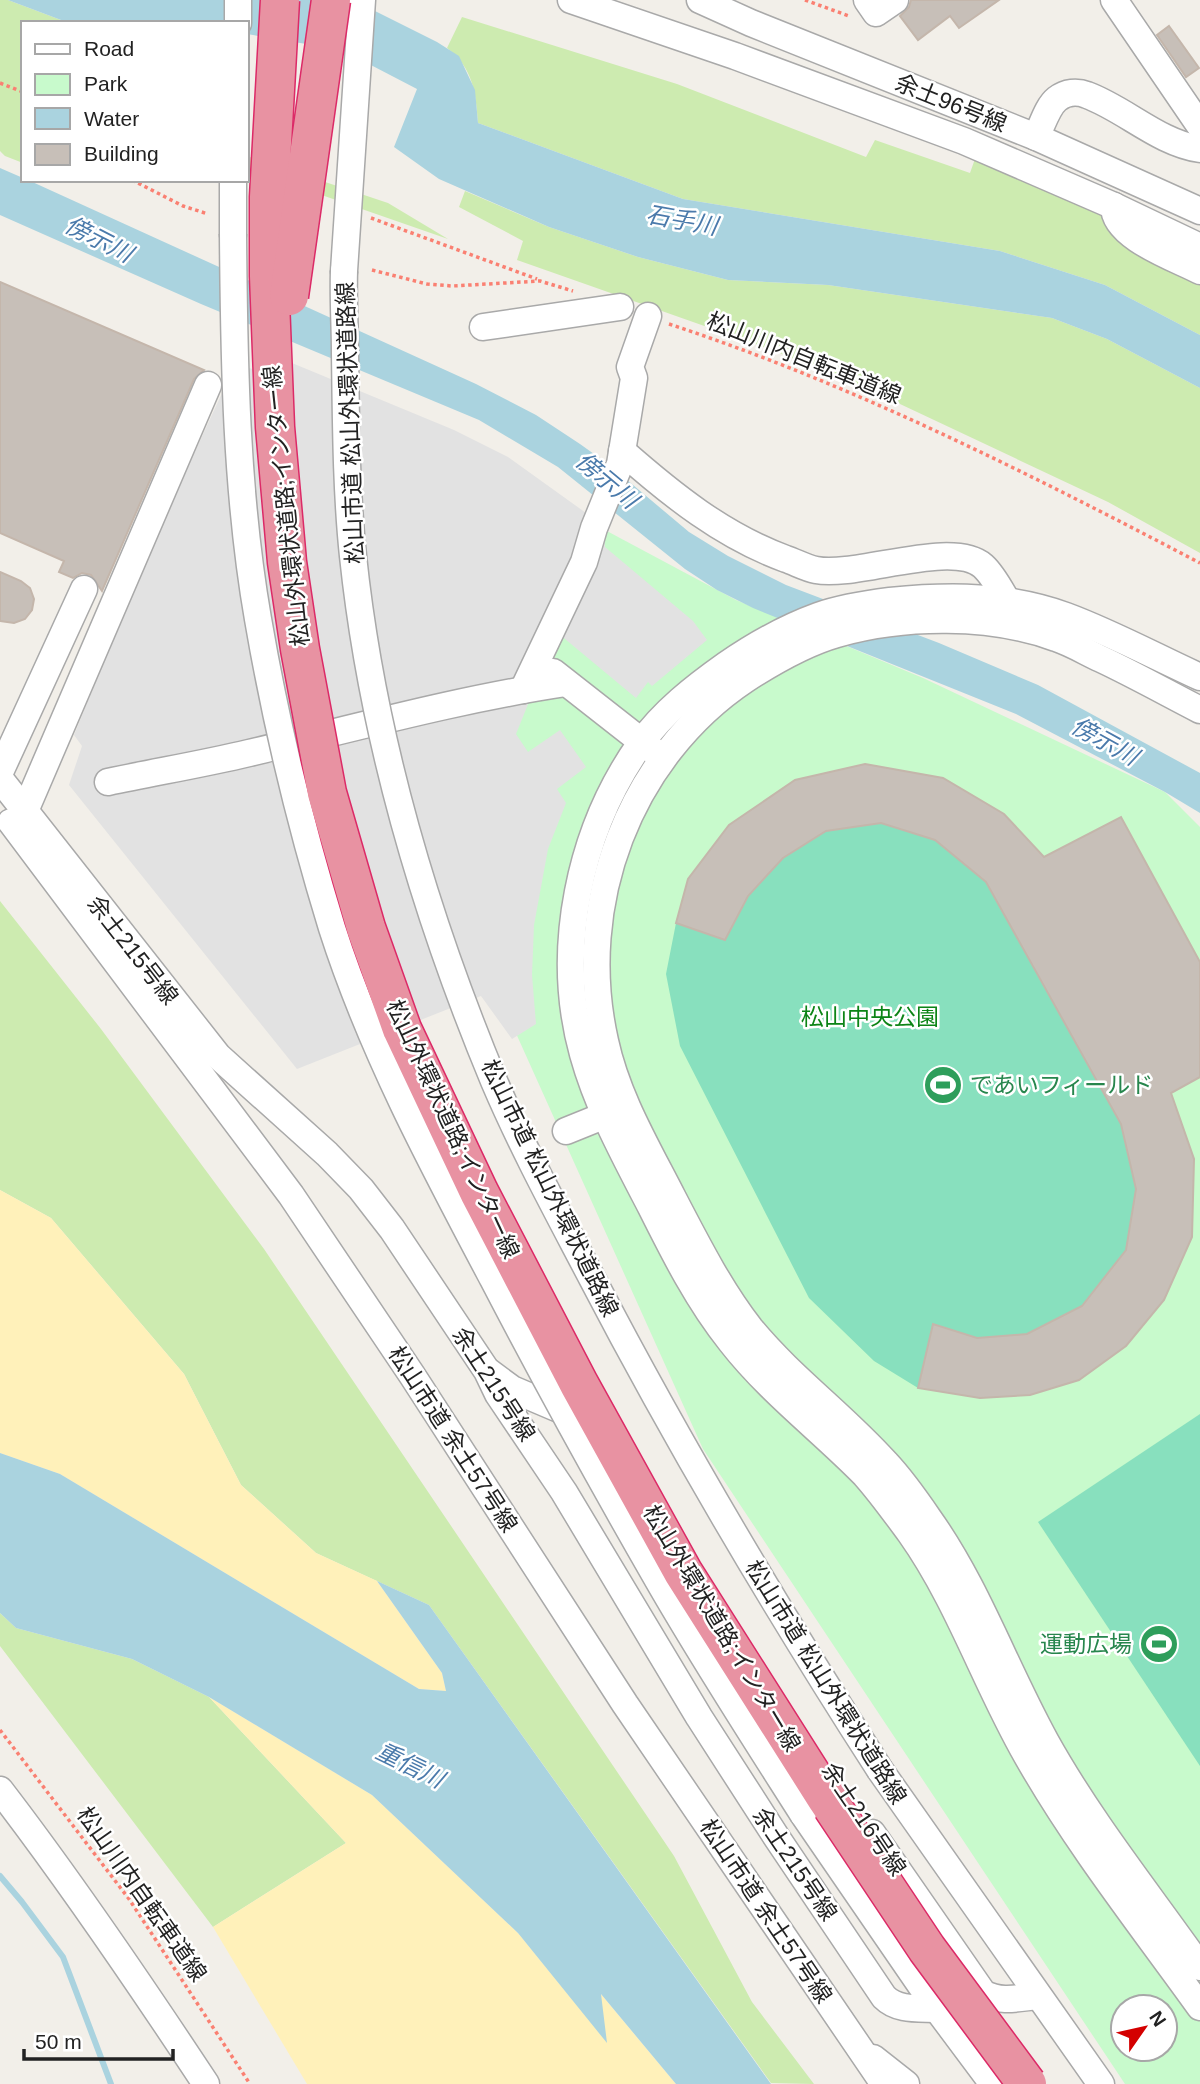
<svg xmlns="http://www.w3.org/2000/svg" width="1200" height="2084" font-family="Arial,'Noto Sans JP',sans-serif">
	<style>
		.grass { fill: #cdebb0 }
		.sand { fill: #fff1ba }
		.park { fill: #c8facc; fill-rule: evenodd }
		.pitch { fill: #88e0be }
		.parking { fill: #e2e2e2 }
		.water { fill: #aad3df }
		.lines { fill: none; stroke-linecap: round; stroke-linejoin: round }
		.stream { stroke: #aad3df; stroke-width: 6 }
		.building { fill: #c7bfb8; stroke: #c4b6ab; stroke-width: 2 }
		.minor-casing { stroke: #a9a9a9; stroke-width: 29 }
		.path { stroke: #fa8072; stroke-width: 3.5; stroke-dasharray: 3.5 3.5; stroke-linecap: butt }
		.minor { stroke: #fff; stroke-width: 26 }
		.minor-bridge-casing { stroke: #a9a9a9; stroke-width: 29; stroke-linecap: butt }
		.highway-bridge-casing { stroke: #dc2a67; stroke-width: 41; stroke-linecap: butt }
		.minor-bridge { stroke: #fff; stroke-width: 26 }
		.highway-bridge { stroke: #e892a2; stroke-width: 38 }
		.labels { text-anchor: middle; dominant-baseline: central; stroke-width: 5; stroke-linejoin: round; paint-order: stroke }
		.street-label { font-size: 23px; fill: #222; stroke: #fff }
		.park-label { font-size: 23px; fill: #0c8416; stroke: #fff }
		.leisure-label { font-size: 23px; fill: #27864d; stroke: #fff; text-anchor: start }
		.water-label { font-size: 24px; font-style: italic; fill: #4a7aab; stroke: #fff }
	</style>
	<rect width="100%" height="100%" fill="#f2efe9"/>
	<g class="grass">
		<path d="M0 0H8L69 23H23V163L5 156 0 151Z"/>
		<path d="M462 17 677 84 866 157 875 140 970 173 976 156 1096 211 1127 243 1200 280V335L1105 285 1000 251 683 199 478 123C476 94 473 67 447 48Z"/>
		<path d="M247 156 388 203 448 239 247 169Z"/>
		<path d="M465 191 549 227 638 257 728 280 828 285 1052 318 1107 339 1200 388V553L1108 502 900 404 775 351 517 260 523 241 459 207Z"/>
		<path d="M0 901 101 1029 264 1249 674 1856 752 2002 814 2084 771 2083 429 1605 316 1553 241 1485 184 1374 51 1218 0 1190Z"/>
		<path d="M0 1613 16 1628 132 1659 209 1697 346 1843 213 1927 0 1646Z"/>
	</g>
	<g class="sand">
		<path d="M0 1190 51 1218 184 1374 241 1485 316 1553 377 1581 442 1673 446 1691 419 1689 60 1474 0 1453Z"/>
		<path d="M209 1697 372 1795 518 1933 606 2041 600 1993 676 2084H307L213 1927 346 1843Z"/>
	</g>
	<path class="park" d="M373 406 736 600 923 678 1165 792 1200 827V2084H1125L703 1449 492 980ZM1123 2007H1165V2049H1123Z"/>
	<g class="pitch">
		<path d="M865 764 943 778 1044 857 1121 817 1200 962V1077L1171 1093 1194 1159 1192 1237 1164 1300 1126 1346 1079 1380 980 1398 918 1388 874 1361 809 1298 680 1046 666 974 676 923 688 879 729 825 795 780Z"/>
		<path d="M1200 1414V1766L1038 1522Z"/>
	</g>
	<path class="parking" d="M263 351 454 430 508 457 586 513 604 535 605 547 693 621 707 640 652 686 648 682 636 698 559 634 550 650 516 734 528 752 560 730 586 767 557 789 566 803 548 849 534 925 532 975 536 1024 512 1039 481 996 297 1069 69 785 82 746 74 735 153 542 236 363 255 370Z"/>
	<g class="water">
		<path d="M8 0H353L437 42 459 56 475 90 478 123 683 199 1000 251 1105 285 1200 335V388L1107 339 1052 318 828 285 728 280 638 257 549 227 439 179 394 147 417 89 342 50 247 34V23H69Z"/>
		<path d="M0 168 23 178V180H28L476 384 536 415 580 444 608 464 689 532 728 556 786 585 939 643 1038 685 1200 773V813L1165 792 1016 714 753 608 717 590 685 569 558 467 479 420 201 304 0 215Z"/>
		<path d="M0 1453 60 1474 419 1689 446 1691 442 1673 377 1581 429 1605 771 2084H676L601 1994 607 2043 518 1933 372 1795 209 1697 132 1659 16 1628 0 1613Z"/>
	</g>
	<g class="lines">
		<path class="stream" d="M0 1876 22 1902 63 1957 111 2084"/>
	</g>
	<g class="building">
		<path d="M911 0H999L959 28 950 16 918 40 900 16 909 7Z"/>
		<path d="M1169 26 1199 68 1186 77 1157 35Z"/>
		<path d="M0 282 204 370 194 379 102 591 91 575 82 573 73 578 59 572 64 561 0 533Z"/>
		<path d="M0 572 21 581 30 588 34 599 32 610 25 619 14 623 0 621Z"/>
		<path d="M865 764 943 778 1004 814 1044 857 1121 817 1200 962V1077L1171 1093 1194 1159 1192 1237 1164 1300 1126 1346 1079 1380 1030 1395 980 1398 918 1388 933 1324 977 1338 1027 1334 1082 1306 1126 1250 1136 1189 1121 1124 986 882 935 840 881 823 826 831 783 858 748 896 725 940 676 923 688 879 729 825 795 780Z"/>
	</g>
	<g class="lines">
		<defs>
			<g id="minor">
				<path d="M571 0 735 56 964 141 1114 206 1200 247"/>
				<path d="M700 0 751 23 1036 137 1200 211"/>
				<path d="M867 0 876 13 895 0"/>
				<path d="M1114 0 1200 126"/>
				<path d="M238 23V0"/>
				<path d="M1036 137C1042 126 1047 107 1057 99 1066 92 1077 91 1087 95 1125 109 1159 143 1200 149"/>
				<path d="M1114 206C1113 237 1175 258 1200 271"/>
				<path d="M233 234V180"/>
				<path d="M344 271 362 0"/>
				<path d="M483 327 620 307"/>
				<path d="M622 451C672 495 723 536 786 559 795 562 806 568 816 570 856 578 952 539 983 566 993 575 1000 589 1007 601"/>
				<path d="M553 672 655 752"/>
				<path d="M1200 677C1156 657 1112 633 1066 616 1009 595 950 595 890 601 866 604 841 608 818 616 785 628 755 645 726 665 695 687 663 712 641 743 579 830 554 950 583 1054 598 1108 625 1157 651 1207 674 1253 698 1301 731 1342 770 1392 821 1430 865 1475 881 1493 896 1514 910 1533 959 1602 985 1683 1027 1756 1077 1844 1141 1925 1200 2007"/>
				<path d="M523 690 584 562 594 528 620 464 634 378 630 367 648 316"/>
				<path d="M1200 710C1167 693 1135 675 1101 659 1086 652 1071 643 1056 638 990 614 904 615 837 634 805 643 774 661 746 679 629 757 574 904 605 1041 617 1097 647 1147 673 1198 696 1242 719 1288 750 1328 791 1378 843 1415 886 1463 902 1480 916 1500 929 1519 978 1588 1005 1668 1046 1742 1090 1821 1148 1893 1200 1967"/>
				<path d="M0 772 84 589"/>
				<path d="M0 779 218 1056 327 1154 361 1189 392 1229 487 1371 498 1394 564 1492 699 1717 777 1838 884 1997C898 2011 919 2008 937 2009"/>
				<path d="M108 782C155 772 203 764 249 753 355 728 459 699 566 683"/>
				<path d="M11 822 291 1195 412 1375 625 1704 884 2084"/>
				<path d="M16 822 25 811 208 385"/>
				<path d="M566 1131 618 1110"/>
				<path d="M489 1372 512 1389 573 1415"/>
				<path d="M880 1770 1101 2084"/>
				<path d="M0 1790C73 1885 140 1984 206 2084"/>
				<path d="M803 1814 937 2009 993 2084"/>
				<path d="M872 1833 983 1993C1001 2003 1018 1998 1037 1996"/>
				<path d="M873 2058 906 2084"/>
			</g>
		</defs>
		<use href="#minor" class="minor-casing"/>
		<g class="path">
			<path d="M805 0 849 16"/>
			<path d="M0 83 23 92"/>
			<path d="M132 180 183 206 208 214"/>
			<path d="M371 218 537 279"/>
			<path d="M372 270 427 284 452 286 540 281 573 291"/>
			<path d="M669 324C854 385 1028 473 1200 563"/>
			<path d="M0 1730 129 1899 250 2084"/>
		</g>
		<use href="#minor" class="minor"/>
		<defs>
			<g id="minor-bridge">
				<path d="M233 234C234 362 236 493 258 619 276 724 301 827 332 928 371 1050 433 1166 493 1279 546 1381 601 1481 658 1580 704 1660 754 1737 803 1814"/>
				<path d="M344 271C343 299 345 326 345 353 346 421 346 489 353 556 372 736 425 915 494 1081 523 1149 558 1213 592 1278 680 1447 777 1610 880 1770"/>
			</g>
			<g id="highway-bridge">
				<path d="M280 0 269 197V276L275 427 287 562 300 649 327 793 366 928 402 1029 479 1192 579 1384 683 1572 827 1799 927 1949 1027 2084"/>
				<path d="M289 296 331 0"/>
			</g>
		</defs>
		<use href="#minor-bridge" class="minor-bridge-casing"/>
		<use href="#highway-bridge" class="highway-bridge-casing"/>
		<use href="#minor-bridge" class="minor-bridge"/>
		<use href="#highway-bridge" class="highway-bridge"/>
	</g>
	<defs>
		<symbol id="stadium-disc" viewBox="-11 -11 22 22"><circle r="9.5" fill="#2e9e5b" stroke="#fff"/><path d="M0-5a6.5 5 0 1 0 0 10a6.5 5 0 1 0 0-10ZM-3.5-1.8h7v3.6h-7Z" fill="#fff"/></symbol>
	</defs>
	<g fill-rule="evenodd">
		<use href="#stadium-disc" x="921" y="1063" width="44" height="44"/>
		<use href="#stadium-disc" x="1137" y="1622" width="44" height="44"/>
	</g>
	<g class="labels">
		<g class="street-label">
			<text transform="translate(951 103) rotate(22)">余土96号線</text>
			<text transform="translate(804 358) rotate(22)">松山川内自転車道線</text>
			<text transform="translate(350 423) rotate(-92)">松山市道 松山外環状道路線</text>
			<text transform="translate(286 506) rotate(-96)">松山外環状道路;インター線</text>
			<text transform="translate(133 950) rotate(52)">余土215号線</text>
			<text transform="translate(453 1129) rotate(65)">松山外環状道路;インター線</text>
			<text transform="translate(550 1188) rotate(64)">松山市道 松山外環状道路線</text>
			<text transform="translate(494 1384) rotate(57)">余土215号線</text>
			<text transform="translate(453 1439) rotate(57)">松山市道 余土57号線</text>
			<text transform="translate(722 1628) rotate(59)">松山外環状道路;インター線</text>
			<text transform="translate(826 1682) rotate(58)">松山市道 松山外環状道路線</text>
			<text transform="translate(864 1819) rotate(56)">余土216号線</text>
			<text transform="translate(795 1864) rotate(56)">余土215号線</text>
			<text transform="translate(142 1894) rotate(55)">松山川内自転車道線</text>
			<text transform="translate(766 1911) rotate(56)">松山市道 余土57号線</text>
		</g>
		<g class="park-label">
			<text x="870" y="1017">松山中央公園</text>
		</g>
		<g class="leisure-label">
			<text x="970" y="1085">であいフィールド</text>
			<text x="1132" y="1644" text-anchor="end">運動広場</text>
		</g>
		<g class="water-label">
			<text transform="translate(682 220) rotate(10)">石手川</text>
			<text transform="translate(99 239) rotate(27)">傍示川</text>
			<text transform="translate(607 480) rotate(40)">傍示川</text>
			<text transform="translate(1105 741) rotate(29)">傍示川</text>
			<text transform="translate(410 1765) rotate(26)">重信川</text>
		</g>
	</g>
	<rect x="21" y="21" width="228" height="161" fill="#ffffff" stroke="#a7a7a7" stroke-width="2"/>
	<rect x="35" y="44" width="35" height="10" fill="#ffffff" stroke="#a7a7a7" stroke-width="2"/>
	<text x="84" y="56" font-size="21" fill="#222222">Road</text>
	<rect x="35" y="74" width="35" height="21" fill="#c8facc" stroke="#a7a7a7" stroke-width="2"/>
	<text x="84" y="91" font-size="21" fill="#222222">Park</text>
	<rect x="35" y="108" width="35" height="21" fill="#aad3df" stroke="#a7a7a7" stroke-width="2"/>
	<text x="84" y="126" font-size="21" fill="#222222">Water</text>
	<rect x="35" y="144" width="35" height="21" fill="#c7bfb8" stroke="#a7a7a7" stroke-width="2"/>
	<text x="84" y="161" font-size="21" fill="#222222">Building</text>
	<g transform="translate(1144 2028) rotate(56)"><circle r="33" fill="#ffffff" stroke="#a7a7a7" stroke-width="2"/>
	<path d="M0-5L12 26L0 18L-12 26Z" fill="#d40000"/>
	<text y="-10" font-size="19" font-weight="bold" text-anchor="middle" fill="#222222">N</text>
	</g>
	<path d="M24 2049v10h149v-10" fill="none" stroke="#222222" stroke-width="3.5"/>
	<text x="35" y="2049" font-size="21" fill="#222222" stroke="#ffffff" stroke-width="5" paint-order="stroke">50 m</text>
</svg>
